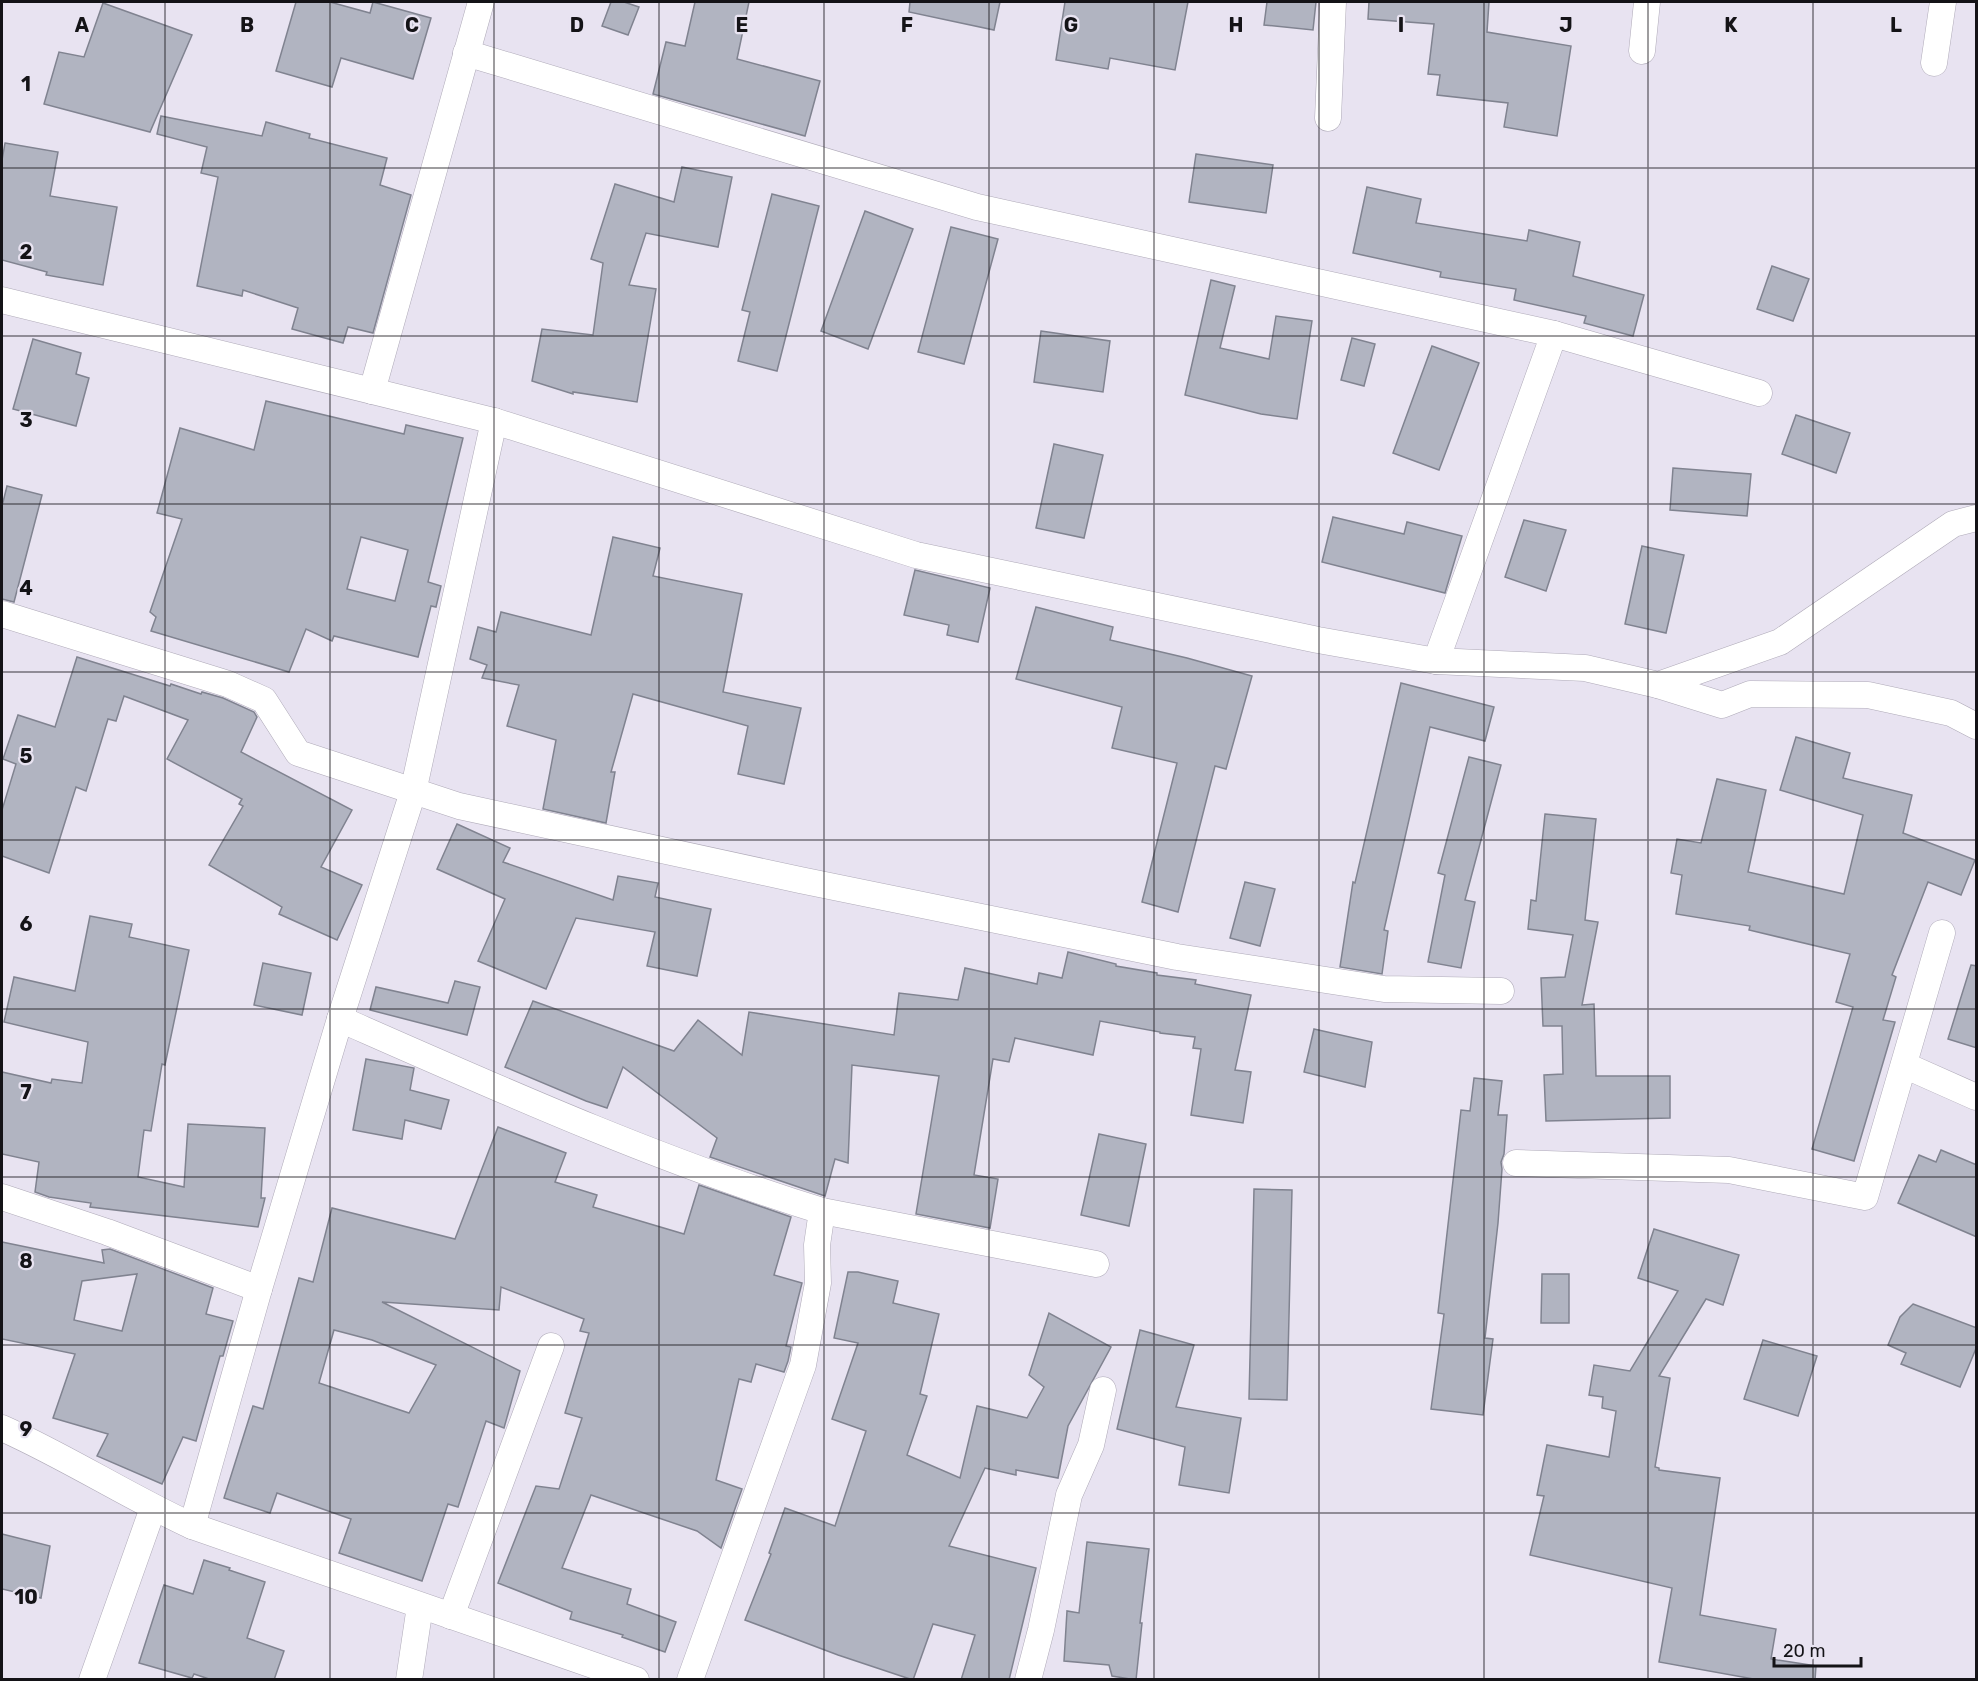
<svg xmlns="http://www.w3.org/2000/svg" width="1978" height="1681" font-family="Rubik,sans-serif">
	<style>
		.building { fill: #b1b4c1; stroke: #808390; stroke-width: 1.5; fill-rule: evenodd }
		.lines { fill: none; stroke-linecap: round; stroke-linejoin: round }
		.street-casing { stroke: #afaab8; stroke-width: 27 }
		.street { stroke: #fff; stroke-width: 26 }
		.grid { fill: none; stroke: #141317; stroke-width: 1.5; stroke-opacity: 0.55 }
		.grid-label { font-size: 20px; text-anchor: middle; font-weight: bold; fill: #141317; stroke: #e8e3f1; stroke-width: 4.5; stroke-linejoin: round; paint-order: stroke }
	</style>
	<rect width="100%" height="100%" fill="#e8e3f1"/>
	<g class="building">
		<path d="M296 2H330L370 13 373 2 431 18 413 79 341 58 332 87 276 71Z"/>
		<path d="M611 2H624L639 7 628 35 602 26Z"/>
		<path d="M695 2H749L737 59 820 81 805 136 653 94 666 42 685 46Z"/>
		<path d="M910 2H1000L994 30 909 12Z"/>
		<path d="M1065 2H1188L1175 70 1110 58 1108 69 1056 60Z"/>
		<path d="M1267 2H1316L1313 30 1264 25Z"/>
		<path d="M1369 2H1489L1487 32 1571 46 1557 136 1504 127 1508 103 1437 95 1440 75 1428 74 1434 24 1368 19Z"/>
		<path d="M103 3 192 35 150 132 44 104 59 52 84 57Z"/>
		<path d="M161 116 262 136 266 122 310 134 309 138 387 158 380 185 411 195 373 333 348 327 343 343 292 329 298 308 243 290 242 296 197 286 218 177 201 173 207 147 157 134Z"/>
		<path d="M5 143 58 152 50 196 117 207 103 285 46 275 47 272 2 260V160Z"/>
		<path d="M1196 154 1273 165 1266 213 1189 202Z"/>
		<path d="M682 167 732 177 718 247 646 233 629 285 656 289 637 402 573 392V394L532 381 542 329 593 335 603 263 591 259 615 184 674 202Z"/>
		<path d="M1367 187 1421 199 1416 223 1527 241 1529 230 1580 242 1573 276 1644 295 1633 336 1584 323 1586 316 1514 300 1516 289 1440 277 1441 272 1353 253Z"/>
		<path d="M772 194 819 206 777 371 738 361 750 312 742 310Z"/>
		<path d="M865 211 913 229 868 349 821 331Z"/>
		<path d="M951 227 998 239 964 364 918 352Z"/>
		<path d="M1772 266 1809 279 1793 321 1757 309Z"/>
		<path d="M1211 280 1235 286 1220 348 1269 359 1276 316 1312 321 1297 419 1261 414 1185 395Z"/>
		<path d="M1041 331 1110 341 1103 392 1034 382Z"/>
		<path d="M1352 338 1375 344 1364 386 1341 380Z"/>
		<path d="M33 339 81 353 76 374 89 378 76 426 13 409Z"/>
		<path d="M1432 346 1479 363 1439 470 1393 453Z"/>
		<path d="M266 401 404 434 406 425 463 438 428 582 441 586 436 607 431 606 418 657 334 636 332 641 306 629 289 672 151 631 156 617 150 612 182 519 157 513 180 428 254 450ZM361 537 408 550 395 601 347 589Z"/>
		<path d="M1796 415 1850 433 1836 473 1782 454Z"/>
		<path d="M1054 444 1103 455 1084 538 1036 528Z"/>
		<path d="M1673 468 1751 474 1747 516 1670 510Z"/>
		<path d="M7 486 42 495 14 602 2 599V506Z"/>
		<path d="M1333 517 1404 534 1407 522 1462 536 1445 593 1322 562Z"/>
		<path d="M1524 520 1566 530 1546 591 1505 577Z"/>
		<path d="M613 537 660 548 653 576 742 594 723 692 801 708 784 784 738 774 748 726 633 694 611 772H615L606 823 543 809 556 740 507 726 519 685 482 678 487 665 470 659 478 627 496 632 501 612 591 635Z"/>
		<path d="M1642 546 1684 555 1666 633 1625 624Z"/>
		<path d="M915 570 990 588 978 642 947 635 949 625 904 615Z"/>
		<path d="M1036 607 1113 627 1110 640 1187 658 1252 676 1226 769 1215 766 1178 912 1142 902 1177 763 1112 748 1122 707 1016 679Z"/>
		<path d="M77 657 170 686 171 684 201 694 202 692 223 698 254 712 257 717 241 752 352 810 321 867 362 885 337 940 279 914 282 907 209 865 243 806 239 804 242 799 167 759 188 720 124 696 116 721 108 719 86 791 76 787 49 873 2 856V810L16 764 3 759 18 715 55 727Z"/>
		<path d="M1401 683 1494 707 1485 741 1430 727 1384 930 1388 931 1382 974 1340 967 1353 882 1355 883Z"/>
		<path d="M1796 737 1850 753 1843 778 1912 795 1903 833 1975 860 1961 895 1928 882 1892 975 1896 977 1883 1020 1895 1022 1854 1161 1812 1149 1853 1007 1836 1002 1850 954 1749 930 1750 926 1676 914 1682 875 1671 873 1677 839 1701 843 1717 779 1766 790 1748 872 1844 894 1863 815 1780 790Z"/>
		<path d="M1469 757 1501 765 1465 900 1475 902 1461 968 1428 962 1445 875 1438 873Z"/>
		<path d="M1545 814 1596 819 1585 920 1598 922 1582 1005 1594 1004 1596 1076H1670V1118L1546 1121 1544 1075 1563 1074 1562 1026H1543L1541 978 1565 977 1573 935 1528 929 1531 900 1536 901Z"/>
		<path d="M457 824 510 848 503 862 613 900 618 876 658 883 655 897 711 909 697 976 647 966 655 932 576 918 546 989 478 961 505 899 437 869Z"/>
		<path d="M1245 882 1275 889 1260 946 1230 938Z"/>
		<path d="M90 916 132 924 129 937 189 950 165 1065 162 1064 151 1131 144 1130 138 1177 184 1187 188 1124 265 1128 261 1198H265L258 1227 90 1207 91 1203 49 1197 35 1192 39 1162 2 1154V1072L51 1083 52 1079 82 1083 88 1042 4 1022 14 977 75 991Z"/>
		<path d="M1068 952 1116 964V966L1157 973V975L1196 980 1195 984 1251 995 1235 1070 1251 1072 1243 1123 1191 1115 1201 1049 1193 1048 1195 1037 1160 1033V1032L1100 1021 1093 1055 1015 1038 1009 1062 993 1059 974 1175 998 1179 990 1228 916 1214 939 1076 852 1065 848 1163 835 1159 825 1196 710 1157 717 1138 623 1067 607 1108 586 1101 505 1067 533 1001 674 1051 698 1020 742 1055 749 1012 894 1035 899 993 958 1000 965 968 1037 984 1039 973 1062 978Z"/>
		<path d="M263 963 311 973 302 1015 254 1005Z"/>
		<path d="M1971 965 1977 966V1048L1948 1039Z"/>
		<path d="M455 981 480 987 467 1035 370 1010 376 987 448 1003Z"/>
		<path d="M1314 1029 1372 1042 1365 1087 1304 1072Z"/>
		<path d="M366 1059 414 1068 410 1090 449 1100 441 1129 405 1120 402 1139 353 1130Z"/>
		<path d="M1474 1078 1502 1081 1498 1115H1507L1504 1154 1501 1162 1502 1169 1498 1223 1485 1338 1493 1339 1483 1415 1431 1409 1444 1314 1438 1313 1461 1110 1470 1111Z"/>
		<path d="M498 1127 566 1153 555 1182 597 1195 593 1207 684 1234 699 1185 791 1217 774 1275 802 1283 786 1346 791 1347 788 1361 784 1372 756 1364 751 1382 739 1379 716 1480 742 1489 721 1548 697 1531 591 1495 562 1568 631 1589 627 1604 676 1622 665 1652 622 1637 623 1635 570 1619 572 1612 498 1583 536 1486 559 1489 582 1418 565 1413 589 1333 580 1331 584 1319 501 1287 499 1310 382 1302 520 1371 504 1428 486 1421 458 1507 448 1504 422 1581 339 1553 351 1519 277 1493 270 1513 224 1498 253 1406 263 1409 299 1278 313 1282 332 1208 455 1239ZM334 1330 372 1340 436 1365 409 1413 319 1383Z"/>
		<path d="M1099 1134 1146 1144 1129 1226 1081 1215Z"/>
		<path d="M1941 1150 1977 1165V1237L1898 1203 1919 1155 1936 1162Z"/>
		<path d="M1254 1189 1292 1190 1287 1400 1249 1399Z"/>
		<path d="M1654 1229 1739 1255 1723 1305 1706 1299 1659 1376 1670 1378 1655 1467 1659 1468V1470L1720 1478 1700 1615 1776 1629 1771 1659 1816 1666 1815 1680H1759L1659 1662 1672 1588 1530 1555 1544 1496 1537 1495 1547 1445 1609 1457 1616 1411 1602 1408 1603 1397 1589 1395 1594 1365 1630 1371 1678 1291 1638 1278Z"/>
		<path d="M2 1242 104 1263 102 1250 110 1249 213 1288 206 1314 233 1321 223 1356H220L196 1441 183 1437 162 1484 97 1456 108 1434 53 1418 75 1354 2 1339ZM137 1274 122 1331 74 1320 82 1281Z"/>
		<path d="M848 1272H858L898 1281 893 1303 939 1314 920 1394 927 1396 907 1455 960 1478 977 1406 1027 1418 1044 1387 1029 1375 1049 1313 1111 1347 1068 1426 1058 1478 1016 1470V1475L985 1468 949 1546 1036 1568 1009 1680H961L975 1635 933 1624 913 1680 838 1655 745 1620 771 1554 769 1553 785 1508 835 1526 866 1431 832 1419 858 1343 834 1338Z"/>
		<path d="M1542 1274H1569V1323H1541Z"/>
		<path d="M1913 1304 1977 1328V1346L1960 1387 1901 1364 1906 1353 1888 1345 1900 1317Z"/>
		<path d="M1140 1330 1194 1345 1176 1407 1241 1418 1229 1493 1179 1485 1185 1447 1117 1429Z"/>
		<path d="M1763 1340 1817 1356 1798 1416 1744 1399Z"/>
		<path d="M2 1534 50 1546 41 1598 2 1589Z"/>
		<path d="M1087 1542 1149 1549 1140 1623H1142L1136 1680 1112 1676 1109 1665 1064 1661 1067 1611 1079 1613Z"/>
		<path d="M204 1560 230 1568 229 1570 265 1582 247 1638 284 1651 274 1680H212L194 1674 192 1678 139 1663 164 1585 193 1594Z"/>
	</g>
	<g class="lines">
		<defs>
			<g id="street">
				<path d="M1642 51 1647 2"/>
				<path d="M466 53 977 207 1554 334 1759 393"/>
				<path d="M1934 63 1943 2"/>
				<path d="M1328 118 1333 2"/>
				<path d="M2 300 494 421 916 555 1318 640 1436 661 1585 668 1658 685 1780 642 1953 524 1976 518"/>
				<path d="M372 391 481 2"/>
				<path d="M2 614 228 684 264 700 298 753 459 806 800 880 1177 957 1384 989 1501 991"/>
				<path d="M1436 661 1554 334"/>
				<path d="M1658 685 1722 705 1750 694 1868 695 1951 713 1976 726"/>
				<path d="M340 1019C499 1089 657 1160 822 1211L817 1245 818 1283 803 1365 690 1680"/>
				<path d="M1904 1065 1976 1097"/>
				<path d="M1516 1163 1729 1170 1865 1197 1942 933"/>
				<path d="M2 1197 107 1232 259 1289"/>
				<path d="M822 1211 1096 1264"/>
				<path d="M2 1428C67 1457 127 1496 192 1526L636 1680"/>
				<path d="M192 1526 259 1289 340 1019 413 792 494 421"/>
				<path d="M451 1616 551 1346"/>
				<path d="M92 1680 153 1508"/>
				<path d="M409 1680 420 1606"/>
				<path d="M1028 1680 1041 1630 1069 1495 1091 1445 1103 1390"/>
			</g>
		</defs>
		<use href="#street" class="street-casing"/>
		<use href="#street" class="street"/>
	</g>
	<path class="grid" d="M165 2V1680M330 2V1680M494 2V1680M659 2V1680M824 2V1680M989 2V1680M1154 2V1680M1319 2V1680M1484 2V1680M1648 2V1680M1813 2V1680M2 168H1976M2 336H1976M2 504H1976M2 672H1976M2 840H1976M2 1009H1976M2 1177H1976M2 1345H1976M2 1513H1976"/>
	<g class="grid-label">
		<text x="82" y="32">A</text>
		<text x="247" y="32">B</text>
		<text x="412" y="32">C</text>
		<text x="577" y="32">D</text>
		<text x="742" y="32">E</text>
		<text x="907" y="32">F</text>
		<text x="1071" y="32">G</text>
		<text x="1236" y="32">H</text>
		<text x="1401" y="32">I</text>
		<text x="1566" y="32">J</text>
		<text x="1731" y="32">K</text>
		<text x="1896" y="32">L</text>
		<text x="26" y="91">1</text>
		<text x="26" y="259">2</text>
		<text x="26" y="427">3</text>
		<text x="26" y="595">4</text>
		<text x="26" y="763">5</text>
		<text x="26" y="931">6</text>
		<text x="26" y="1099">7</text>
		<text x="26" y="1268">8</text>
		<text x="26" y="1436">9</text>
		<text x="26" y="1604">10</text>
	</g>
	<rect width="1978" height="1681" fill="none" stroke="#141317" stroke-width="6"/>
	<path d="M1774 1657v9h87v-9" fill="none" stroke="#141317" stroke-width="3"/>
	<text x="1783" y="1657" font-size="18" fill="#141317" stroke="#e8e3f1" stroke-width="4.5" paint-order="stroke">20 m</text>
</svg>
